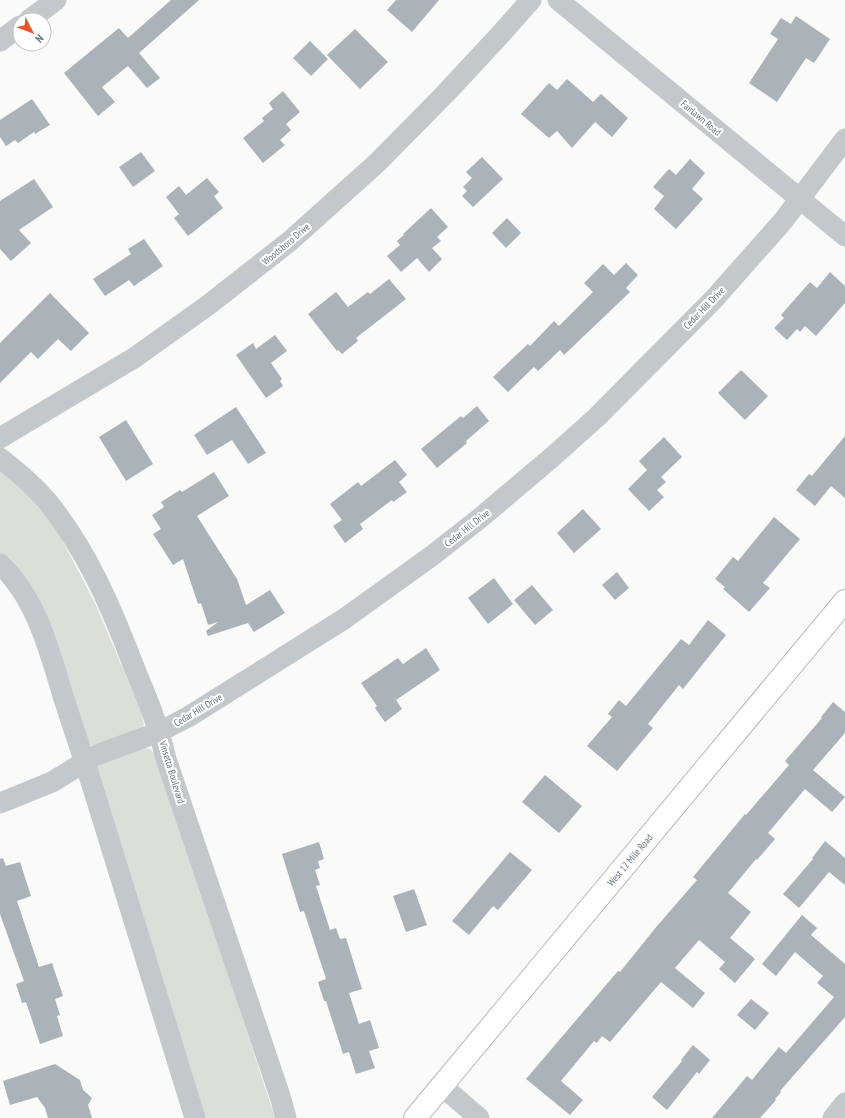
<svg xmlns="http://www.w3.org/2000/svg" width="845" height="1118" font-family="'PT Sans Narrow',sans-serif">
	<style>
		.green { fill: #dadfd7 }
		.building { fill: #aab3b9 }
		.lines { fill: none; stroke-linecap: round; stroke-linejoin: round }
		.major-casing { stroke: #b5babe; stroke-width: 24 }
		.minor { stroke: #c3c8cc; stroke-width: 21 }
		.major { stroke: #fff; stroke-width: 22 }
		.labels { text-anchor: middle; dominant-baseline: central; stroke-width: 4; stroke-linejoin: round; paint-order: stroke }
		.street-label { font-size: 10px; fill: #657683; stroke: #fff }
	</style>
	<rect width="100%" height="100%" fill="#fafaf8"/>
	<g class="green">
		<path d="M0 470 31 498 58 532 95 603 141 711 144 725 138 732 97 745H90L85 738 49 626 30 584 9 562 0 553Z"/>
		<path d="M141 747 150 749 158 758 275 1118H205L96 765Z"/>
	</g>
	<g class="building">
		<path d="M171 0H199L139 53 160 78 147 88 128 66 102 87 115 102 98 116 64 73 119 28 128 38Z"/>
		<path d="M396 0H439L412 32 387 10Z"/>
		<path d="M796 16 830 39 814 63 806 58 777 102 749 83 778 39 770 34 781 18 791 24Z"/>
		<path d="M355 29 388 62 360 89 327 55Z"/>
		<path d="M310 41 328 59 311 76 293 58Z"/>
		<path d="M567 79 593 102 601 94 628 118 612 137 595 122 572 148 557 131 549 138 521 114 549 83 557 90Z"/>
		<path d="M283 91 300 112 286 124 291 130 280 140 285 145 263 163 243 138 264 121 262 118 273 109 269 103Z"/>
		<path d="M32 99 50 125 35 134 34 132 18 143 15 140 6 146 0 137V120Z"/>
		<path d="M141 152 155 171 133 187 119 167Z"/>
		<path d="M482 157 503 179 473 207 462 196 467 191 463 187 472 178 466 172Z"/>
		<path d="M690 159 705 173 692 189 703 199 676 229 654 209 664 196 653 187 669 169 676 175Z"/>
		<path d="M207 178 219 192 214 196 223 208 188 236 174 218 179 214 166 197 179 186 186 195Z"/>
		<path d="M34 179 53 207 19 230 31 243 11 261 0 249V201Z"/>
		<path d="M431 208 448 227 437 237 441 241 432 248 442 259 429 272 417 258 401 272 387 256 400 245 397 241 404 235 403 234Z"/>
		<path d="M507 218 521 233 506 248 492 233Z"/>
		<path d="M144 239 163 266 134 286 129 280 105 296 93 279 131 254 128 249Z"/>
		<path d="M626 263 638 275 626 288 630 292 564 355 560 350 538 371 534 367 508 392 493 377 528 344 530 346 554 321 559 326 593 292 584 283 603 264 614 275Z"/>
		<path d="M830 272 845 286V303L816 336 805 326 800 332 797 329 787 340 774 328 784 318 781 315 810 282 817 288Z"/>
		<path d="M389 279 406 299 356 338 358 341 342 354 338 350 337 351 308 314 336 292 348 307 368 292 370 294Z"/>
		<path d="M50 293 89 333 71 351 58 339 38 359 31 352 0 383V343Z"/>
		<path d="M275 335 287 351 271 363 282 379 280 381 283 386 266 398 236 355 253 343 256 349Z"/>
		<path d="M741 370 768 396 745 420 718 393Z"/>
		<path d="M477 406 489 421 466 441 467 443 437 468 421 449 461 416 463 418Z"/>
		<path d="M236 407 266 453 248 464 232 440 207 455 194 435Z"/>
		<path d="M126 420 153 464 126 481 99 437Z"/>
		<path d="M845 436V498L831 486 815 506 796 490 809 474 812 476Z"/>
		<path d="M664 437 682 457 661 477 666 482 657 490 664 497 649 511 628 489 647 470 639 461Z"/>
		<path d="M395 460 407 475 399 482 407 492 393 502 392 500 360 524 363 529 345 543 333 526 342 520 330 504 358 482 361 486Z"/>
		<path d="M214 472 229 496 197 516 237 579 246 605 270 590 285 613 254 632 248 623 208 636 206 631 218 622 208 625 201 603 198 604 183 559 173 565 153 534 161 529 152 515 164 507 161 502 180 490 182 492Z"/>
		<path d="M583 509 601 529 574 553 557 533Z"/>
		<path d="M774 517 800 539 763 583 770 588 749 612 723 589 725 587 715 579 733 557 738 561Z"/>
		<path d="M617 572 629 588 615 600 602 585Z"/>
		<path d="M494 578 513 604 488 624 468 598Z"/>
		<path d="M532 585 553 610 535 625 514 600Z"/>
		<path d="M708 620 726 635 683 689 679 685 648 724 653 728 617 771 587 746 612 717 608 714 619 700 626 706 681 639 689 645Z"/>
		<path d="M426 648 440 670 396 700 402 709 385 722 375 708 377 706 361 683 398 658 403 664Z"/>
		<path d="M833 702 845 712V733L813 770 845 797 832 812 805 789 768 833 775 839 757 860 756 859 728 893 751 912 730 938 755 959 735 983 719 969 725 962 699 940 675 968 705 993 693 1008 661 982 610 1042 602 1036 597 1043 594 1041 561 1081 583 1100 570 1115 526 1079 618 971 620 972 657 926 697 880 693 877 745 814 746 815 789 765 785 761 822 718 821 717Z"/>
		<path d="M545 775 582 806 559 833 522 802Z"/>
		<path d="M825 841 845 858V885L829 872 799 908 783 894 813 859 812 858Z"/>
		<path d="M319 842 324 859 318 861 320 868 315 870 320 885 316 886 330 930 336 928 340 939 346 938 362 989 349 993 359 1024 370 1020 379 1048 369 1051 375 1068 356 1074 349 1052 343 1054 326 1001H324L318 982 326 979 304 911 300 912 282 854Z"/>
		<path d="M510 852 532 870 498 910 493 906 469 935 452 921Z"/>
		<path d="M3 858 6 866 20 862 31 896 17 901 39 967 52 963 63 996 55 999 60 1015 57 1016 63 1036 40 1044 26 1002 22 1003 16 984 24 981 0 914V859Z"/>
		<path d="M414 889 427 925 406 932 393 896Z"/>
		<path d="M802 915 817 928 811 935 845 964V1017L780 1091 781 1092 775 1099 776 1100 760 1118H712L747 1076 752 1080 779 1047 786 1053 834 997 817 983 823 976 795 952 776 976 762 964Z"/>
		<path d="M751 999 769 1013 755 1030 737 1015Z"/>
		<path d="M693 1045 710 1060 699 1074 697 1072 667 1110 652 1097 682 1061 681 1060Z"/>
		<path d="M55 1064 80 1080 83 1090 92 1098 88 1105 92 1118H48L45 1108 37 1097 10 1105 3 1081Z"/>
	</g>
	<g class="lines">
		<defs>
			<path id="major" d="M415 1118 845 601"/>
		</defs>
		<use href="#major" class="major-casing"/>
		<g class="minor">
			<path d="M558 0 845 236"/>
			<path d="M29 20 56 0"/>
			<path d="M0 41 20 26"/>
			<path d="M0 438 134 358 207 306 290 241 378 162 445 94 499 36 531 0"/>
			<path d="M0 458C17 471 33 485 47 501 87 550 112 609 134 667 143 689 153 711 159 733 162 742 164 751 166 759L280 1096 286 1118"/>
			<path d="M0 564C38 600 50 654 65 702 77 739 90 777 101 814 133 916 164 1017 195 1118"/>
			<path d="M0 803 52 782 94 756 159 732 188 717 344 619 433 555 479 519 550 459 597 417 714 299 783 221 845 139"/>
			<path d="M442 1086 479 1118"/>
			<path d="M833 1118 845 1103"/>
		</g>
		<use href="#major" class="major"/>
	</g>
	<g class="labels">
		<g class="street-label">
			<text transform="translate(701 118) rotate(40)">Fairlawn Road</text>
			<text transform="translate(286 244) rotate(-40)">Woodsboro Drive</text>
			<text transform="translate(704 308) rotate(-46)">Cedar Hill Drive</text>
			<text transform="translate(467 528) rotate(-38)">Cedar Hill Drive</text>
			<text transform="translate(198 710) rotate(-31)">Cedar Hill Drive</text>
			<text transform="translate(172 772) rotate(73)">Vinsetta Boulevard</text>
			<text transform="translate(630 860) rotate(-50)">West 12 Mile Road</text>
		</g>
	</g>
	<g transform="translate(32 32) rotate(132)"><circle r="19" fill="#ffffff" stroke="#c1c8cd"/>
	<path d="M0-3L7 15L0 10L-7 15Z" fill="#e4572e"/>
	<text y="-6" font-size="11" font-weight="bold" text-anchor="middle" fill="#657683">N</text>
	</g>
</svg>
